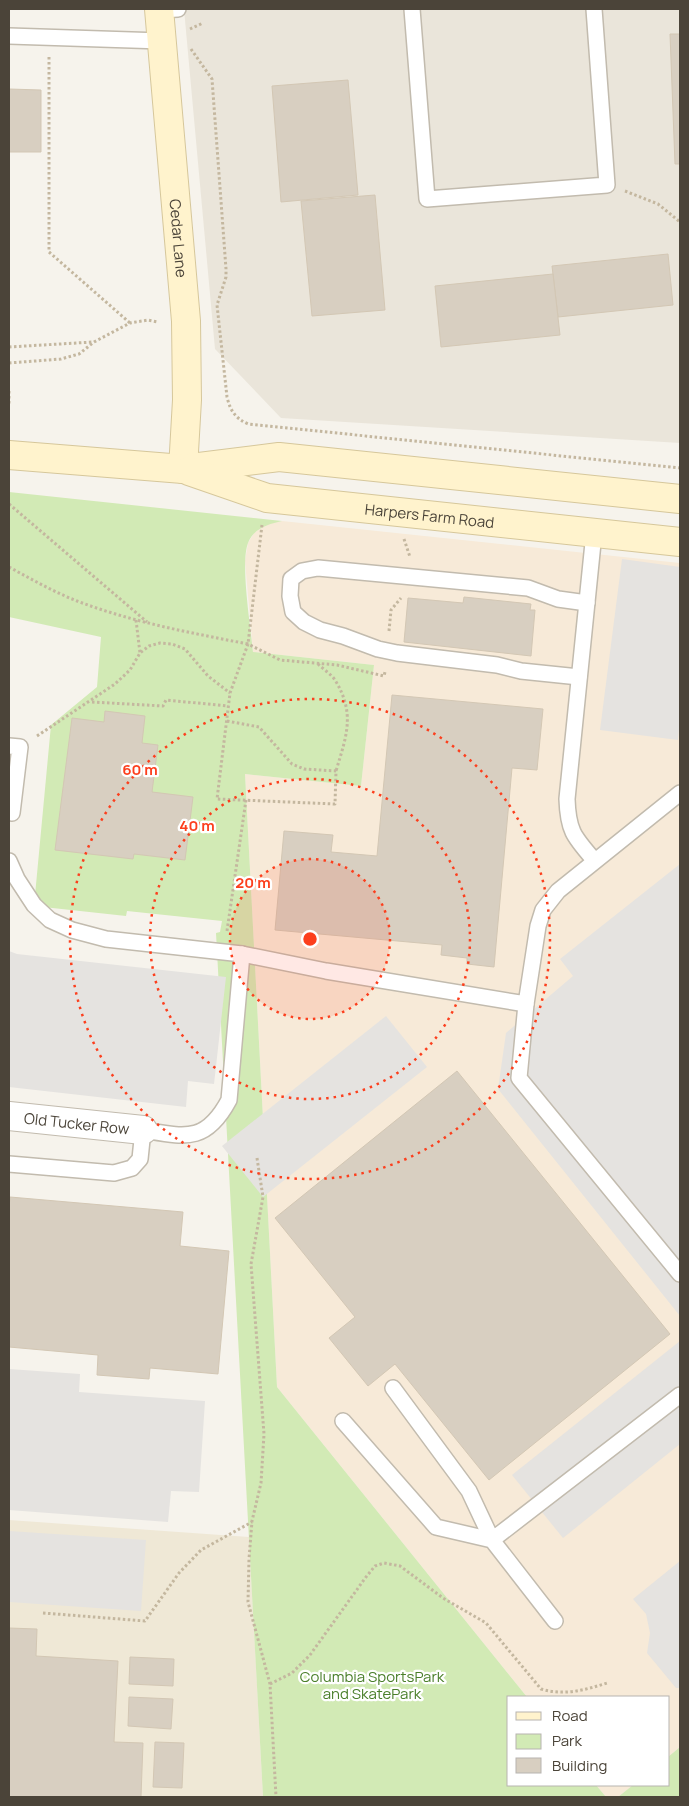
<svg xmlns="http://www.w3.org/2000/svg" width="689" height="1806" font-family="Manrope,sans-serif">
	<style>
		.residential { fill: #eae5da }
		.commercial { fill: #f7ead8 }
		.education { fill: #efe8d6 }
		.green { fill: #d2eab5 }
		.parking { fill: #e5e3e0 }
		.building { fill: #d8cfc1; stroke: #d3c7b4 }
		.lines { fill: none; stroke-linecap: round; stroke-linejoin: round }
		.lane-casing { stroke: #c2bbae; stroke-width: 18 }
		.street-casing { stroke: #c2bbae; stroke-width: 30 }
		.secondary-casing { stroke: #d6c79b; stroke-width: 30 }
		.path { stroke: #c4b79f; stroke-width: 3; stroke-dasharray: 2.5 2.5; stroke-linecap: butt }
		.lane { stroke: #fff; stroke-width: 15 }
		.street { stroke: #fff; stroke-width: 28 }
		.secondary { stroke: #fff3cd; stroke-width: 28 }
		.ring { fill: none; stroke: #fc3f1d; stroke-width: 2.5; stroke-dasharray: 2.5 5 }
		.labels { text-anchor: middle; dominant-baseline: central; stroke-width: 4.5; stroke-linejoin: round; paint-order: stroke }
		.street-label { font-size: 15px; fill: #4b4439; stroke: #fff }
		.park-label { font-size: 15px; fill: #4a7f2a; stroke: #fff }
		.centre { fill: #fc3f1d; stroke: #fff; stroke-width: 2.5 }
		.ring-label { font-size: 15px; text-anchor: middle; font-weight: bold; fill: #fc3f1d; stroke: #fff; stroke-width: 4.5; stroke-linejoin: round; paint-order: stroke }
	</style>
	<rect width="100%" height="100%" fill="#f6f3ec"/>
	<path class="residential" d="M184 9H680V443L281 418 215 349Z"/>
	<g class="commercial">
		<path d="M282 521 680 563V1747L668 1757V1697H527L277 1387 245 774 361 786 374 665 253 652 245 561 248 543 254 533 267 524Z"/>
		<path d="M596 1785H633L618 1797H606Z"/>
	</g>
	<path class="education" d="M9 1520 249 1537 263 1797H9Z"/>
	<g class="green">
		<path d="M9 492 282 521C268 524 253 529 248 543 240 564 251 628 253 652L374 665 361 786 245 774 277 1387 527 1697H508V1785H596L606 1797H263L216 933 220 932 222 921 127 911 126 916 34 906 51 725 97 687 101 637 9 617Z"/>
		<path d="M680 1747V1797H618L633 1785H668V1757Z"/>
	</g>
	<g class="parking">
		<path d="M622 559 680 567V719L678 740 600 730Z"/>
		<path d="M680 864V1316L498 1089 506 1033 573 976 560 959Z"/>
		<path d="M9 951 17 954 226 977 214 1084 188 1081 186 1107 9 1087Z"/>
		<path d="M386 1016 427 1067 263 1197 222 1146Z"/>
		<path d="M680 1341V1444L563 1538 512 1475Z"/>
		<path d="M9 1369 80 1374 79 1392 205 1401 199 1492 171 1491 168 1522 9 1510Z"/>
		<path d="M9 1531 146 1540 141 1611 9 1602Z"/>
		<path d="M680 1561V1688H676L647 1653 650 1633 646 1614 633 1599Z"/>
	</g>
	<g class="building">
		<path d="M670 34H680V164H675Z"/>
		<path d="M348 80 358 195 281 202 272 86Z"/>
		<path d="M9 89 41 90V152H9Z"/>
		<path d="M375 195 385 310 312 316 301 201Z"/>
		<path d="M668 254 673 305 558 317 552 266Z"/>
		<path d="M553 274 560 335 441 347 435 286Z"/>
		<path d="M464 597 531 604 530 610H535L531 656 404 642 408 598 463 603Z"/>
		<path d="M392 695 543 709 537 770 512 768 494 967 467 964V958L441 955 442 945 275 930 284 831 333 835 331 852 377 856Z"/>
		<path d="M105 711 145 716 142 743 158 745 152 792 193 797 185 860 134 854 133 859 55 850 72 718 104 722Z"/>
		<path d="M457 1071 670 1334 489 1480 395 1364 368 1386 329 1338 355 1317 275 1218Z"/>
		<path d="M10 1197 183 1212 180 1246 229 1251 218 1374 150 1368 149 1379 97 1375 98 1355 9 1347V1208Z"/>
		<path d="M9 1628 37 1629 36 1656 118 1661 114 1742 143 1743 141 1797H9Z"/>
		<path d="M130 1657 174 1659 173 1686 129 1684Z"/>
		<path d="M129 1697 173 1699 171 1729 128 1726Z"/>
		<path d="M155 1742 184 1743 182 1788 153 1787Z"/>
	</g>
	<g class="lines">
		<defs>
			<g id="lane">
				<path d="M412 9 427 199 607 185 594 9"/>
				<path d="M159 10 178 9"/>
				<path d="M9 36 162 41"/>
				<path d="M594 533 567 799C568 831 574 837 594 860"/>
				<path d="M579 677 521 671 497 665 397 653 378 649 343 636 320 630 304 622 293 612 290 596 291 579 302 571 318 568 528 588 558 599 587 603"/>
				<path d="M9 746 20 747 12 813 9 812"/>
				<path d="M9 861 17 879 34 905 50 920 72 930 106 939 242 954 326 971 526 1004 538 926 543 910 558 891 680 793"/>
				<path d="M526 1004 519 1078 680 1274"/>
				<path d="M9 1164 114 1173 132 1168 140 1159 143 1130C186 1137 206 1143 229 1100L242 954"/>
				<path d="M393 1388 469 1491 492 1540 680 1395"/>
				<path d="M343 1421 436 1527 492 1540 555 1621"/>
			</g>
			<g id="street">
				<path id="s1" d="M9 1116 143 1130"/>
			</g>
			<g id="secondary">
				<path id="s2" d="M159 9 186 321 187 400 183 469"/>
				<path d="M9 455 183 469 279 457 680 499"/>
				<path id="s3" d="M189 471 267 498 680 542"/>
			</g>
		</defs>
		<use href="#lane" class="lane-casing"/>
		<use href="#street" class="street-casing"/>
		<use href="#secondary" class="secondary-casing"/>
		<g class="path">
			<path d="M190 29 203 23"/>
			<path d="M191 49 212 79 226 269V277L217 305 227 397C230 410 235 418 248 424L680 468"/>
			<path d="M49 57V252L130 323"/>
			<path d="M625 191 658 204 680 222"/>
			<path d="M9 347 93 342"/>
			<path d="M9 363 61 359 79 354 94 342 130 323 148 320 158 322"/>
			<path d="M9 391V404"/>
			<path d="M9 504 147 622"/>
			<path d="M404 539 410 557"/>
			<path d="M9 567C31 579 54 592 77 601 132 622 191 633 248 644L262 525"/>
			<path d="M136 620 140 653"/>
			<path d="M389 631 391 610 401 598"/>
			<path d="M318 664C323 669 331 674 335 680 356 714 346 737 336 771"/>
			<path d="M92 702 163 706 166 700 228 706"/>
			<path d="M227 721 259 727 292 764 304 769 336 771 335 804 217 799 230 693 248 644 280 660 337 665 384 676 385 672"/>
			<path d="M37 736 115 684 130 670 140 653 149 646 160 643 172 644 185 649 208 676 230 693"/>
			<path d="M227 931 246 800"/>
			<path d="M257 1158 263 1197 251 1264 264 1434 261 1483 252 1521 249 1559 248 1602 270 1684 276 1797"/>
			<path d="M43 1613 145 1621 179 1573 201 1550 252 1522"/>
			<path d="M270 1684 292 1673 310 1655 366 1577 375 1566 384 1563 400 1566 443 1598 486 1623 541 1689C564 1696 585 1690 607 1683"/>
		</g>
		<use href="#lane" class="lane"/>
		<use href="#street" class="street"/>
		<use href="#secondary" class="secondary"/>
	</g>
	<circle cx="310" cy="939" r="80" fill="#fc3f1d" fill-opacity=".12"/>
	<g class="ring">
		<circle cx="310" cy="939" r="80"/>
		<circle cx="310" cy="939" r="160"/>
		<circle cx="310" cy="939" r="240"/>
	</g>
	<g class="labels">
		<g class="street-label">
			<text stroke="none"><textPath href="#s2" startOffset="230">Cedar Lane</textPath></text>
			<text stroke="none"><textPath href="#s3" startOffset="246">Harpers Farm Road</textPath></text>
			<text stroke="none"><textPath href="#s1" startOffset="68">Old Tucker Row</textPath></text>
		</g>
		<g class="park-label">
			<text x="372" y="1676">Columbia SportsPark<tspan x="372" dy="17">and SkatePark</tspan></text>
		</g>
	</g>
	<circle cx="310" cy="939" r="8" class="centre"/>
	<g class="ring-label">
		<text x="140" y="775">60 m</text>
		<text x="197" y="831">40 m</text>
		<text x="253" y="888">20 m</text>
	</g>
	<rect width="689" height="1806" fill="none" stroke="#4b4439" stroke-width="20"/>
	<rect x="507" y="1696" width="162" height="90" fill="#ffffff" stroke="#b7b4b0"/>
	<rect x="516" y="1712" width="25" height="8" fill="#fff3cd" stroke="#b7b4b0"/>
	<text x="552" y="1721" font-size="15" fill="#4b4439">Road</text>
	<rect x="516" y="1734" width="25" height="15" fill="#d2eab5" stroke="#b7b4b0"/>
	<text x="552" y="1746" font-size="15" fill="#4b4439">Park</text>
	<rect x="516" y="1758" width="25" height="15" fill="#d8cfc1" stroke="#b7b4b0"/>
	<text x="552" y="1771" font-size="15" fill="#4b4439">Building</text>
</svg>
